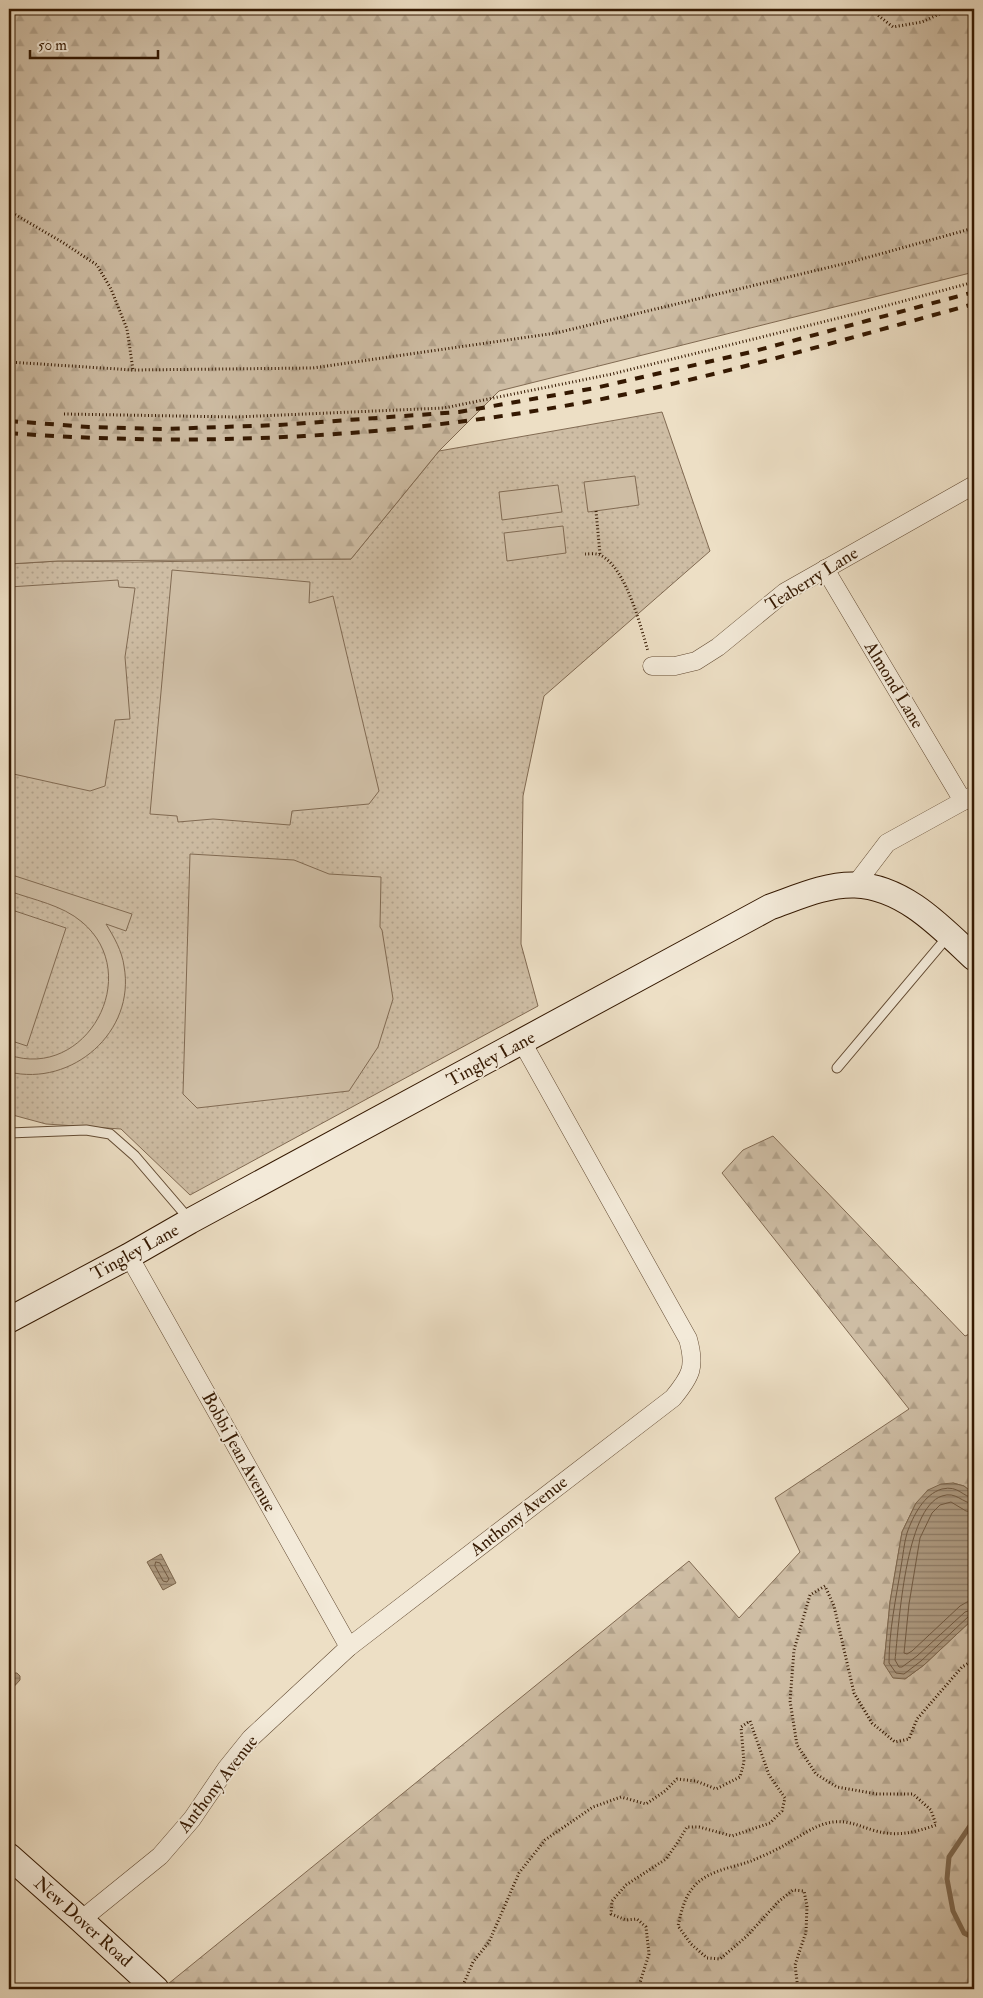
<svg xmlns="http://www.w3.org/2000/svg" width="983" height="1998" font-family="'IM FELL Double Pica',serif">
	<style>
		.grass { fill: url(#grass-dots); stroke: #816a52 }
		.forest { fill: url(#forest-firs); stroke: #816a52 }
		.garden { fill: #cebda4; stroke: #816a52 }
		.water { fill: url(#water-rules); stroke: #7d674e }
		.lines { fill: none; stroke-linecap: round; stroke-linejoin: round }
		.shore { stroke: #715a42; stroke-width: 1 }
		.stream { stroke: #7d674e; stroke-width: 5 }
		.lane-casing { stroke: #624a32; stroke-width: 11 }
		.street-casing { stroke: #624a32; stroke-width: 19 }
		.secondary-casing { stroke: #341801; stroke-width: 27 }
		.path { stroke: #341801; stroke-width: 3; stroke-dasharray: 1 2.5; stroke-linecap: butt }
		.lane { stroke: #f3ead9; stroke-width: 9 }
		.street { stroke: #f3ead9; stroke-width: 18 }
		.secondary { stroke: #f3ead9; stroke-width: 25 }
		.rail { stroke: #341801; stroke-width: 4; stroke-dasharray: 9 9; stroke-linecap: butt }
		.labels { text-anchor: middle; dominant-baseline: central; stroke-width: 4; stroke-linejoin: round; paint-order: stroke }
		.street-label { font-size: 18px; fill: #341801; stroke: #f3ead9 }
	</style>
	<defs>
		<pattern id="grass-dots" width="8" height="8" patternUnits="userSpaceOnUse" patternTransform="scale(1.25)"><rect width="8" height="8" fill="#cebda4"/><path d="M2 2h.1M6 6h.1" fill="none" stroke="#b2a28b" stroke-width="1.8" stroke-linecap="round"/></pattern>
		<pattern id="forest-firs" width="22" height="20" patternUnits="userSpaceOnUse" patternTransform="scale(1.25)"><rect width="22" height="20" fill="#cebda4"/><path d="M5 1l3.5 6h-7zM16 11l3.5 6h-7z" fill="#b2a28b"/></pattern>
		<pattern id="water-rules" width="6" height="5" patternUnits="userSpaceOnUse" patternTransform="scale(1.25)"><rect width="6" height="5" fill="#ae9b82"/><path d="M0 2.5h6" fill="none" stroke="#8e7d68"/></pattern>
	</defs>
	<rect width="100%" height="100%" fill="#eddfc5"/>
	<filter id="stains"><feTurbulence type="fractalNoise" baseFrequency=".004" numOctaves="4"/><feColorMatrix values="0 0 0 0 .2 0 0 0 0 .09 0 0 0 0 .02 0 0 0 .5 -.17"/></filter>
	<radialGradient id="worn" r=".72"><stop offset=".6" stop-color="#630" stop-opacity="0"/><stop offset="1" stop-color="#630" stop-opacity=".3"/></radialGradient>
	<path class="grass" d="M662 412 710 551 544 696 523 796 521 944 538 1006 190 1195 121 1129 46 1124 9 1114V564L58 561 135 562 351 559 439 451Z"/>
	<g class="forest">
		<path d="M9 9H974V272L499 391 439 451 351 559 58 561 9 564Z"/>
		<path d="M773 1136 965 1336 974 1332V1494L964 1486 953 1483 916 1503 902 1532 890 1602 884 1664 905 1679 924 1665 974 1618V1989H938L917 1984 902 1989H174L168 1984 689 1561 739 1618 800 1552 775 1498 909 1409 722 1173 743 1150Z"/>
	</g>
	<g class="garden">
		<path d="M635 476 639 505 588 512 584 482Z"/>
		<path d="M558 485 562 512 502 520 499 492Z"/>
		<path d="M563 526 566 553 507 561 504 533Z"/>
		<path d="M172 570 310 582 309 603 333 596 379 791 369 804 292 811 290 825 213 819 178 822 177 816 150 814Z"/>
		<path d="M118 580 119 587 135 588 125 657 130 719 115 720 105 786 90 791 9 773V587Z"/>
		<path d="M190 854 294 860 329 874 381 877 380 927 382 930 393 999 378 1047 349 1091 197 1108 183 1094Z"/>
		<path d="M9 874 132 914 126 931 106 924C114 937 122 951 124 966 136 1032 72 1087 9 1072V1055C86 1081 145 975 82 922 62 905 34 900 9 891Z"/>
		<path d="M9 909 66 928 27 1046 9 1040Z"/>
	</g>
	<g class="water">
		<path d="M953 1483 964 1486 974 1494V1618L924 1665 905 1679 893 1678 884 1664 890 1602 902 1532 916 1503 928 1490 941 1484Z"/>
		<path d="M161 1554 176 1583 163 1590 147 1562Z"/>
		<path d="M12 1673H17L20 1676V1680L9 1692V1676Z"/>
		<path d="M917 1984 936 1987 938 1989H902Z"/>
	</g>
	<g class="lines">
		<g class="shore">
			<path d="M974 1498C962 1497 959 1485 942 1489 924 1494 913 1516 907 1533 904 1543 903 1556 901 1567 896 1598 889 1631 889 1663L896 1673 904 1674 921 1661 969 1616 974 1615"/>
			<path d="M974 1504C962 1503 956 1491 942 1496 905 1508 899 1625 895 1660L899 1667H902L917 1656 965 1612 974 1609"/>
			<path d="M974 1512 966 1511 951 1502 940 1505 932 1513 920 1538 909 1604 904 1653 907 1654 912 1651 960 1606 967 1602 974 1601"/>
			<path d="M156 1562 160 1563 169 1579 167 1582 163 1581 155 1566Z"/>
		</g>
		<path class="stream" d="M974 1820 949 1857 947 1879 953 1911 964 1933 974 1938"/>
		<defs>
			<g id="lane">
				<path d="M837 1068 949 935"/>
				<path d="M9 1133 86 1130 110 1134 135 1156 189 1219"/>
			</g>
			<g id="street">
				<path d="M825 569 963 801"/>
				<path d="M652 666H675L696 661 718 647 785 592 974 485"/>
				<path d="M855 885 887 843 974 795"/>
				<path d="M129 1256 349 1647"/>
				<path d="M81 1920 160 1856 192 1819 226 1769 251 1738 349 1647 673 1398C691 1376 696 1367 688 1339L522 1042"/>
			</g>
			<g id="secondary">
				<path d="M9 1320 129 1256 190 1221 770 907C796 898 826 884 855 885 904 887 941 927 974 958"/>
				<path d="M9 1856 81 1920 156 1989"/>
			</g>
		</defs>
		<use href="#lane" class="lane-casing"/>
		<use href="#street" class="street-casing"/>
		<use href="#secondary" class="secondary-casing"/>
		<g class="path">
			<path d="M870 9 893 27 922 22 950 9"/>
			<path d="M9 211 62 242 97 265 111 289 127 329 133 370"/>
			<path d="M9 362 133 370 313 368 556 333 851 262 974 228"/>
			<path d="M64 414 236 417 444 408 612 374 859 313 974 282"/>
			<path d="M596 511 600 554"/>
			<path d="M585 554C589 554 596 553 600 555 626 567 640 625 648 651"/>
			<path d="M466 1989 464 1983 473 1962 489 1942 519 1873 545 1840 593 1807 621 1797 646 1804 665 1791 677 1779 696 1781 716 1789 740 1777 744 1762 741 1727 750 1721 769 1775 785 1798 782 1811 770 1823 732 1836 699 1827H687L678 1842 666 1859 626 1885 612 1901 611 1914 626 1920 637 1919 646 1927 649 1954 638 1989"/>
			<path d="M798 1989 795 1965 806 1932 807 1906 804 1891 793 1890 778 1902 747 1936 720 1959 707 1958 691 1944 678 1926C682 1908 686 1891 701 1880 716 1869 735 1867 751 1861 763 1856 777 1850 788 1843 802 1835 817 1824 833 1822 849 1820 861 1827 876 1831 898 1837 916 1832 936 1825L931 1810 913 1794H877L837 1787 816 1774 797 1745 790 1701 794 1650 810 1595 825 1586 834 1606 854 1693 872 1723 895 1742 909 1739 917 1719 962 1667 974 1660"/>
		</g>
		<use href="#lane" class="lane"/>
		<use href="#street" class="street"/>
		<use href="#secondary" class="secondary"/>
		<g class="rail">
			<path d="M9 421 89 427 165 429 279 425 459 412 595 388 751 352 974 292"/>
			<path d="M9 433C207 448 402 437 597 400 724 375 849 338 974 304"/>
		</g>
	</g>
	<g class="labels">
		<g class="street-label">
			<text transform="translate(812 579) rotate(-32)">Teaberry Lane</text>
			<text transform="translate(894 685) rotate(59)">Almond Lane</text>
			<text transform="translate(491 1059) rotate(-28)">Tingley Lane</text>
			<text transform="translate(135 1252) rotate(-29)">Tingley Lane</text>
			<text transform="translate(239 1452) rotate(61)">Bobbi Jean Avenue</text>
			<text transform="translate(519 1516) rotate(-38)">Anthony Avenue</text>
			<text transform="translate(218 1784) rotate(-52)">Anthony Avenue</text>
			<text transform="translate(83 1922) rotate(42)">New Dover Road</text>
		</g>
	</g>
	<rect width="983" height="1998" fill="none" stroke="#eddfc5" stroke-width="30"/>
	<rect x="10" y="10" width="963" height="1978" fill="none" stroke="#341801" stroke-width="2.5"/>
	<rect x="15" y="15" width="953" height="1968" fill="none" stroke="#341801"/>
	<path d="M30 50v8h128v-8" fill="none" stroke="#341801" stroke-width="2.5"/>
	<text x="38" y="50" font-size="15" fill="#341801" stroke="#f3ead9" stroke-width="4" paint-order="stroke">50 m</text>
	<rect width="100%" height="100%" filter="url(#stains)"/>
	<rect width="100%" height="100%" fill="url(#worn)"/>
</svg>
